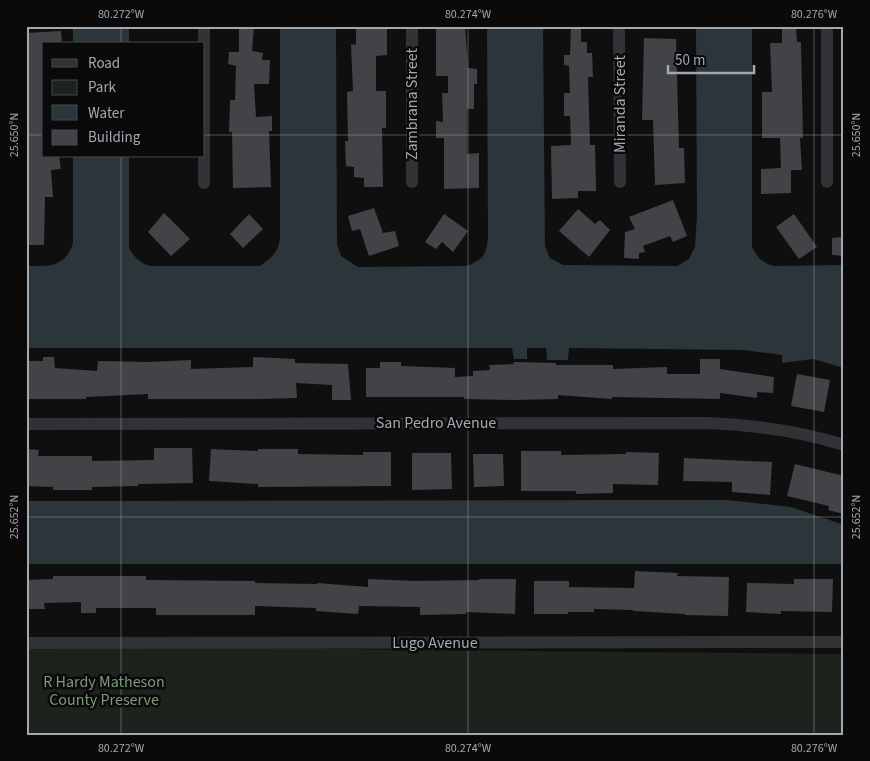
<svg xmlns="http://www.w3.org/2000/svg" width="870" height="761" font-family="'Source Sans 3',sans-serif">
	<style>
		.green { fill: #1c231c }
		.water { fill: #2c3539 }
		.building { fill: #414346 }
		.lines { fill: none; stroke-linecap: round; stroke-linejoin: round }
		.minor { stroke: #313235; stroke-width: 12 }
		.ticks { fill: none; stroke: #a2a8b0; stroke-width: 1; stroke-opacity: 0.45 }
		.labels { text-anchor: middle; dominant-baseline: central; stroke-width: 5; stroke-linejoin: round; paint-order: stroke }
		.street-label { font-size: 16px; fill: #a2a8b0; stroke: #0a0a0b }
		.park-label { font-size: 16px; fill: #7d9a7a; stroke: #0a0a0b }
		.neatline { fill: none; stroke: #a2a8b0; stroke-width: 2 }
		.ticks-label { font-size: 12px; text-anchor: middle; fill: #a2a8b0 }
	</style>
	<rect width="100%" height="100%" fill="#0f0f10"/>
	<path class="green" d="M26 646 844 654V735H26Z"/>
	<g class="water">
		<rect x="73" y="26" width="56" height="18"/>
		<path d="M280 26H336L337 244 341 256 358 267 466 266C483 260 486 255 488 238L487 26H543L545 246 550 258 563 265 677 266 689 259 695 247 697 215 696 26H752V247C757 257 762 263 774 266L844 265V368L813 359 782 363V355L744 350 569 348 568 360H547L546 348H527V359H514L512 348H26V266C49 266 65 268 73 243V156H129V248C135 258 139 262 150 266H260C272 257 279 252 280 237Z"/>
		<path d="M727 500 791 507 844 525V564H26V501Z"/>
	</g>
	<g class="building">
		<path d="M239 26H254L252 51 263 53 262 60H270L269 84H254L256 117 272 116V131H269L271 187 233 188 232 132H229L230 100H235L236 66 228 64 229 52H239Z"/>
		<path d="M356 26H387V55L376 56V91H386V128H382L383 187H364V178L354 177V167L346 166 345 141H348L347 92 353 91 351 44 356 45Z"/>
		<path d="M436 26H465L468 68 477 69V84H474V109H467V154L479 153V188L444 189V138H436V121L443 122 442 93H448V76H436Z"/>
		<path d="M571 26H581V42H587V53H592L593 77H588L590 145H595L596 191H578V198L552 199 551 146 571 145 570 116H564V93H570L569 66 564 65V55H570Z"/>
		<path d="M782 26H796L797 42H801L803 138H800L802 170H791V193L761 194V169L781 168 780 138H762V92H772L770 43H782Z"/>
		<path d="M61 31 62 44H44V156H59L61 169 51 170 53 197H45L44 245H26V145H29L26 107V33Z"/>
		<path d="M644 38 676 39 679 148H684L685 183 655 185 653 120H642Z"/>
		<path d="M673 200 687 236 673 242 670 236 643 246 645 252 639 253V259L624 258 625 232 635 229 629 217Z"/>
		<path d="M374 208 383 233 395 231 399 246 369 256 360 229 352 231 348 216Z"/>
		<path d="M578 209 595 224 600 220 610 230 589 257 559 231Z"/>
		<path d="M164 213 190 239 171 256 148 232Z"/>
		<path d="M249 214 263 229 243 248 230 234Z"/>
		<path d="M444 214 468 231 453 252 442 242 436 249 425 242Z"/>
		<path d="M794 214 817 247 799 259 776 227Z"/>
		<path d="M844 237V256L832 255V238Z"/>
		<path d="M43 357H54L55 368 97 371 98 361 150 362 191 360V369L253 367V357L295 359V363L348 364 351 400H332V385L296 383 297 398 261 399H148V394L86 397V399H26V361H43Z"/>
		<path d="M700 359H720V369L774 377 773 393 757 392V398L720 393V399L612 397V399L558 395V399L515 400 464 399V397H366V368H380V362H401V366L455 368V377L473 376V371L490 370 489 365 514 364 513 362 556 363V365H613V369L667 367V374H700Z"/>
		<path d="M797 374 830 380 824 412 791 406Z"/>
		<path d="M154 448H192L193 483 138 484V486L92 487V490H53V487L26 486V449L39 450 38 456H92V461L154 460Z"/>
		<path d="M211 449 258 451V449H298V454L363 455V452H391V486L258 487V484L209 481Z"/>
		<path d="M521 451H561V455L626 454V452L659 453 658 485 613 484V493L576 494V491H521Z"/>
		<path d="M412 453H451L452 489 412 490Z"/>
		<path d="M473 454H503L504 486 474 487Z"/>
		<path d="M684 458 772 462 770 495 732 492V482L683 481Z"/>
		<path d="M795 464 844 476V514L828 510 829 506 787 496Z"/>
		<path d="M635 571 678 573 677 576 729 577 728 616 685 615V614L633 611V610L594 609V612H568V614H534V581H569V587L634 588Z"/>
		<path d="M53 576H146V580L255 581V583L317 584V583L368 587V579L414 581 479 580V579H516L515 614 466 612V614L420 615V607L359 606 358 614 316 611V608L255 606V615H156V608H96V613H81V602L44 603 45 609H26V580L53 579Z"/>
		<path d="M794 579H833L832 612 781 611V614L746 612 747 583 794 584Z"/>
	</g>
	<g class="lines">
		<g class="minor">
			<path d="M204 26V183"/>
			<path d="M412 26V182"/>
			<path d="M619 26 620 182"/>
			<path d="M827 26V182"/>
			<path d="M26 424 708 423C755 425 799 431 844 445"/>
			<path d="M26 643 844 642"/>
		</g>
	</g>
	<path class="ticks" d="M121 26V44M468 26V735M814 26V735M26 135H44M204 135H844M121 156V735M26 517H844"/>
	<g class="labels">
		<g class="street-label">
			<text transform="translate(412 104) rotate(-90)">Zambrana Street</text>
			<text transform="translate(620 104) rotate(-90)">Miranda Street</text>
			<text x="436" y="423">San Pedro Avenue</text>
			<text x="435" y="643">Lugo Avenue</text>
		</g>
		<g class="park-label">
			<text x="104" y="682">R Hardy Matheson<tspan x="104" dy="18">County Preserve</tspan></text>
		</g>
	</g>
	<rect width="870" height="761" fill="none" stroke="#0a0a0b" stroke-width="55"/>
	<rect x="42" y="42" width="162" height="115" fill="#0a0a0b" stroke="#47494d"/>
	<rect x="52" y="59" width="25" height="8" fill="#313235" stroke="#47494d"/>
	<text x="88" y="68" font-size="15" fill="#a2a8b0">Road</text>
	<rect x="52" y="80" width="25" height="15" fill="#1c231c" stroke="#47494d"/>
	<text x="88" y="92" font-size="15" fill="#a2a8b0">Park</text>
	<rect x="52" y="105" width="25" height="15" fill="#2c3539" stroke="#47494d"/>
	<text x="88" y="118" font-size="15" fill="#a2a8b0">Water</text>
	<rect x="52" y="130" width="25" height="15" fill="#414346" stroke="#47494d"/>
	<text x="88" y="142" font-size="15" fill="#a2a8b0">Building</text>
	<path d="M668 65v8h86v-8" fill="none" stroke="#a2a8b0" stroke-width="2.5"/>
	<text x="675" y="65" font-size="15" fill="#a2a8b0" stroke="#0a0a0b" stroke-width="4" paint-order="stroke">50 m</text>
	<rect x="28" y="28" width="814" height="706" class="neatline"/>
	<g class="ticks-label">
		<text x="121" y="18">80.272°W</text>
		<text x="468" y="18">80.274°W</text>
		<text x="814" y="18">80.276°W</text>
		<text transform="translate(856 135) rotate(-90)" y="4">25.650°N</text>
		<text transform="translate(14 135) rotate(-90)" y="4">25.650°N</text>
		<text transform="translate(856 517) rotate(-90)" y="4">25.652°N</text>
		<text transform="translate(14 517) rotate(-90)" y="4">25.652°N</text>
		<text x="121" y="752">80.272°W</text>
		<text x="468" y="752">80.274°W</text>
		<text x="814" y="752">80.276°W</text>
	</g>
</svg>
